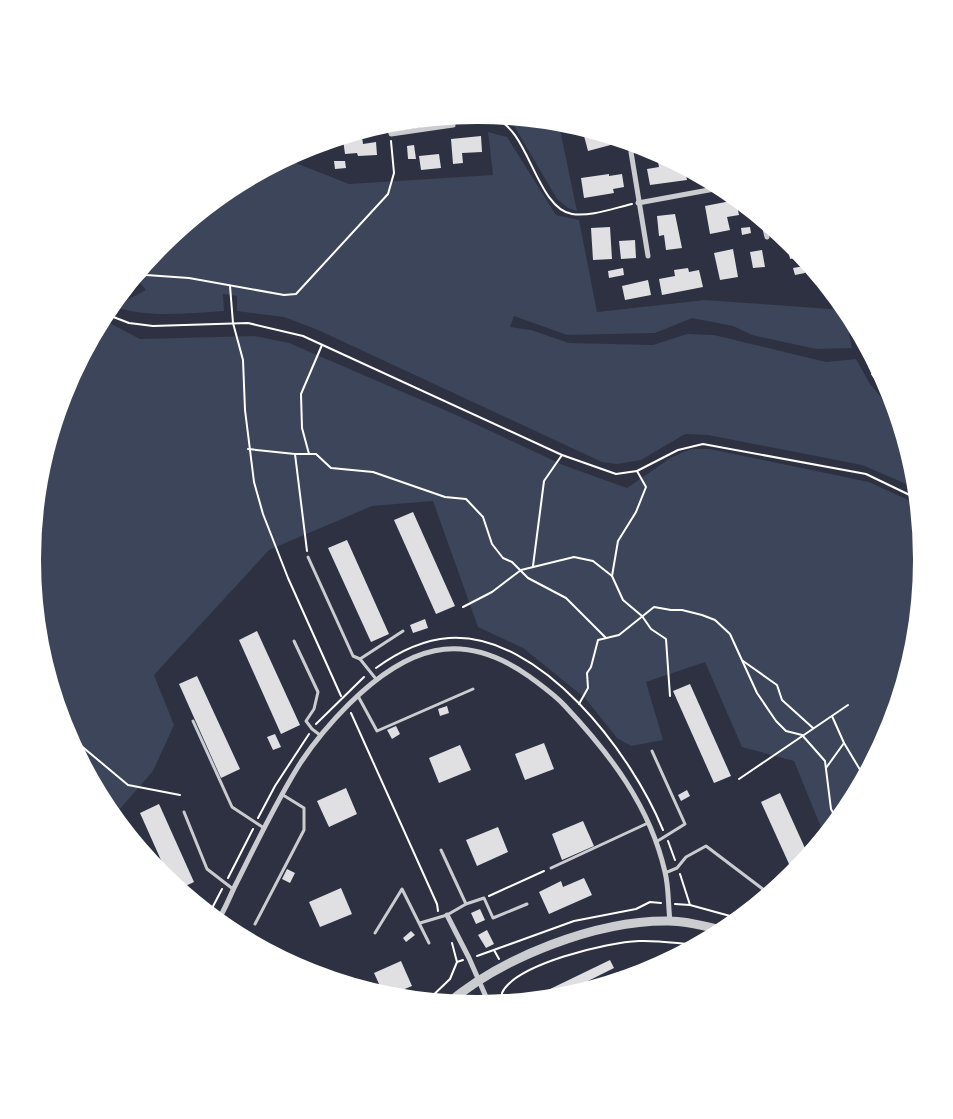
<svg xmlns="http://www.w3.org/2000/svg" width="953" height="1119" font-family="'Libre Baskerville',serif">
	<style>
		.green { fill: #3c4559 }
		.building { fill: #e0e0e3 }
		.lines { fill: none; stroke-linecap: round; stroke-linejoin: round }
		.path { stroke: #fff; stroke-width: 2 }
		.service { stroke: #caccd0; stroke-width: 3 }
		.minor { stroke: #caccd0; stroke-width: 5 }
		.tertiary { stroke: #caccd0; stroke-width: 9 }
		.rim { fill: none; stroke: #fff; stroke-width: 6 }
	</style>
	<rect width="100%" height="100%" fill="#2d3142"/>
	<g class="green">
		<path d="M509 115 558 120 577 211 568 208 557 199 513 124 508 119Z"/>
		<path d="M488 132 507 137 556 215 579 220 597 312 705 300 844 310 852 348 816 349 752 335 733 326 692 318 655 333 567 335 514 316 510 327 531 330 569 343 653 345 687 334 714 335 826 362 856 359 870 384 888 405 898 413 904 433 900 450 911 486 862 465 708 435 685 434 641 460 617 464 602 462 318 330 284 317 237 311V296L223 294 224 311C189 313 153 318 118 308L127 300 146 290 136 278 125 286 160 243 228 187 283 158 349 184 493 175Z"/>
		<path d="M100 318 140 339 255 336 289 343 454 414 563 465 627 488 672 457 691 449H710L869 482 919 505 924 559 916 647 890 731 849 808 825 837 794 761 742 747 705 662 646 682 663 740 631 746 617 738 585 698 523 648 478 627 433 501 372 506 269 550 154 675 174 725 153 771 112 818 104 808 63 731 37 647 29 559 37 472 63 388Z"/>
	</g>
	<g class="building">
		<path d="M374 125 375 131H366L365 128Z"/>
		<path d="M594 130 617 136 618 143 588 151 583 132Z"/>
		<path d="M481 136 482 152 462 153 463 163 453 164 451 139Z"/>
		<path d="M362 137 363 144 376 142 377 155 358 156 357 153 345 154 343 139Z"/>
		<path d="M414 145 416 159H408L407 146Z"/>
		<path d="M439 154 441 168 421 170 419 156Z"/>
		<path d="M670 160 671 166 684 165 687 180 650 185 647 169 659 167 658 162Z"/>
		<path d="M334 161H345L346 168 335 169Z"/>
		<path d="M609 174V176L622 174 624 187 613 189 614 193 584 198 581 178Z"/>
		<path d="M736 200 739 215 727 217 730 230 710 234 705 206Z"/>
		<path d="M675 214 682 248 666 250 664 235 659 236 657 216Z"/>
		<path d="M610 227 612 259 593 260 591 228Z"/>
		<path d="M750 227 751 233 742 235 741 228Z"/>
		<path d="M635 240 636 258 621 259 619 241Z"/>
		<path d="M793 243 801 257 790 259 787 244Z"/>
		<path d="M733 249 738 277 720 280 714 253Z"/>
		<path d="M762 250 765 267 753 268 750 252Z"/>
		<path d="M804 266 805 273 795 275 793 268Z"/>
		<path d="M623 268 624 275 609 278 608 271Z"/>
		<path d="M688 268 689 272 699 270 703 287 662 295 659 279 675 276 674 270Z"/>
		<path d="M648 280 651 295 625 300 622 286Z"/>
		<path d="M413 512 455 606 436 614 394 520Z"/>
		<path d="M347 540 389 634 371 642 328 548Z"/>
		<path d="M425 619 428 628 413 633 410 625Z"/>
		<path d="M257 631 300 725 281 734 239 640Z"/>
		<path d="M197 676 240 769 221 778 179 684Z"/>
		<path d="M690 684 731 776 714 783 673 691Z"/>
		<path d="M447 706 449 713 440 716 438 709Z"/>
		<path d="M396 726 400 734 392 739 387 730Z"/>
		<path d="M275 734 281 747 273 750 267 737Z"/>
		<path d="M544 743 554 769 525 780 515 754Z"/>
		<path d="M460 745 471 770 439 783 429 758Z"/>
		<path d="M346 788 357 814 329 827 317 801Z"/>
		<path d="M687 790 690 796 681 801 678 795Z"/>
		<path d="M780 793 809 857 794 875 761 802Z"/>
		<path d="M159 804 194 882 177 890 173 887 140 813Z"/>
		<path d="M583 821 594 846 562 860 552 834Z"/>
		<path d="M498 827 508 852 477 866 466 840Z"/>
		<path d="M287 869 295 873 290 883 282 879Z"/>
		<path d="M584 878 592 895 549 914 539 892 561 881 563 887Z"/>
		<path d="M772 883 779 888 772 894 767 891Z"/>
		<path d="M341 888 352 914 320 927 309 902Z"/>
		<path d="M480 909 485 920 476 924 471 913Z"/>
		<path d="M487 930 494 944 486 948 478 935Z"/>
		<path d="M411 931 415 935 406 942 403 938Z"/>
		<path d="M610 960 614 968 552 999 548 990Z"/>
		<path d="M401 961 412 986 385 997 374 973Z"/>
	</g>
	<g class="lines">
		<g class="path">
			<path d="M500 121 503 114"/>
			<path d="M460 123C471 121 483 117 494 119 528 126 536 208 572 214 590 217 614 208 632 204"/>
			<path d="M139 269 146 275 189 278 284 295 296 294 388 194 394 173 391 141"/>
			<path d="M230 286 233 323 243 360 245 410 254 482 263 514 288 578 341 696"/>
			<path d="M104 311 146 275"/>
			<path d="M103 313 129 323 153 326 248 323 303 336 562 455 616 474 637 471 678 450 703 444 866 474 918 499"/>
			<path d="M855 322 865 358"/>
			<path d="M872 374 881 387 894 400"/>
			<path d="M248 449 295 454H316L331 468 373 472 445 497 466 499 483 517 492 544 503 558 512 562 528 578 566 598 606 638"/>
			<path d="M295 454 307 551"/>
			<path d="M309 454 302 428 301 394 322 345"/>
			<path d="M910 454 916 475"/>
			<path d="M637 471 646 487 636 512 618 541 612 576 623 600 642 616 651 629 666 639 670 696"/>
			<path d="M533 566 544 481 562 455"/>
			<path d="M463 607 492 592 521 570 574 557 593 561 612 576"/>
			<path d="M743 661 777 685 782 700 813 728"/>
			<path d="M376 668C398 652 421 640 449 638 541 632 632 754 663 830"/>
			<path d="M579 704 588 688 587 673 591 667 598 640 619 635 654 607 671 610H682L702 615 715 620 730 634 757 693 776 721 786 731 802 735 825 761 831 809 838 822"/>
			<path d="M351 713 437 904 438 911"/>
			<path d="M316 724 364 677"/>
			<path d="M64 733 67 736"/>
			<path d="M73 739 128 785 180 795"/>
			<path d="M844 743 865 778"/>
			<path d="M826 768 844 743 832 716"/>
			<path d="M739 779 848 705"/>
			<path d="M258 818 275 786 309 734"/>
			<path d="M668 841 675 860"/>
			<path d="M680 874 690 905"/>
			<path d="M228 878 253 829"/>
			<path d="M489 896 544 871"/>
			<path d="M675 904 690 905 741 919"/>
			<path d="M208 916 222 889"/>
			<path d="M452 943 457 962"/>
			<path d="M494 950 499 959"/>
			<path d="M477 956 574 921 636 909 650 902 661 903"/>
			<path d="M426 1002 450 979 457 962 463 960"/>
			<path d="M503 1005 502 993C515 964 608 942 639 941 659 940 680 944 700 945"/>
		</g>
		<g class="service">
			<path d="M308 557 353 656 360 659 376 679"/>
			<path d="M294 641 318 692 314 709 306 721 312 729 320 735"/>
			<path d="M360 659 403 631"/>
			<path d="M358 696 377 731 473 689"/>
			<path d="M193 721 232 807 264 828"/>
			<path d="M652 751 685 824 656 842"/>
			<path d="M184 812 207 869 233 889"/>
			<path d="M441 850 466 904"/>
			<path d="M551 868 648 823"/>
			<path d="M665 873 677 868 686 857 706 846 764 890"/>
			<path d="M420 923 447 915 466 904 484 898 493 918 527 904"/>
			<path d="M255 924 304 830V808L283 795"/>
			<path d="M375 933 402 889 429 943"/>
			<path d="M570 997 611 977"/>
		</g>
		<g class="minor">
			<path d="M389 120 391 134 453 125"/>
			<path d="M631 152 648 256"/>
			<path d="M638 203 725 187"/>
			<path d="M762 217 767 237"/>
			<path d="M447 915 469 958 490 1006"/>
			<path d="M216 923C225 911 230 895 237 882 257 842 277 800 301 762 315 741 331 722 349 704 406 648 460 627 530 677 542 686 555 695 565 706 610 754 650 806 665 872 669 888 668 905 670 921"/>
		</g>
		<g class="tertiary">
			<path d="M875 359 878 366"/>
			<path d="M447 1004C502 957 597 920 669 921 688 921 708 927 726 931"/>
		</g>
	</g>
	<path d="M0 0H953V1119H0ZM476 121H478A438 438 0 0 1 916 559V560A438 438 0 0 1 478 998H476A438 438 0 0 1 38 560V559A438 438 0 0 1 476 121Z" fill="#fff" fill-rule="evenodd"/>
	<path class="rim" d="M476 121H478A438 438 0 0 1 916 559V560A438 438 0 0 1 478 998H476A438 438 0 0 1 38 560V559A438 438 0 0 1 476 121Z"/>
</svg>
